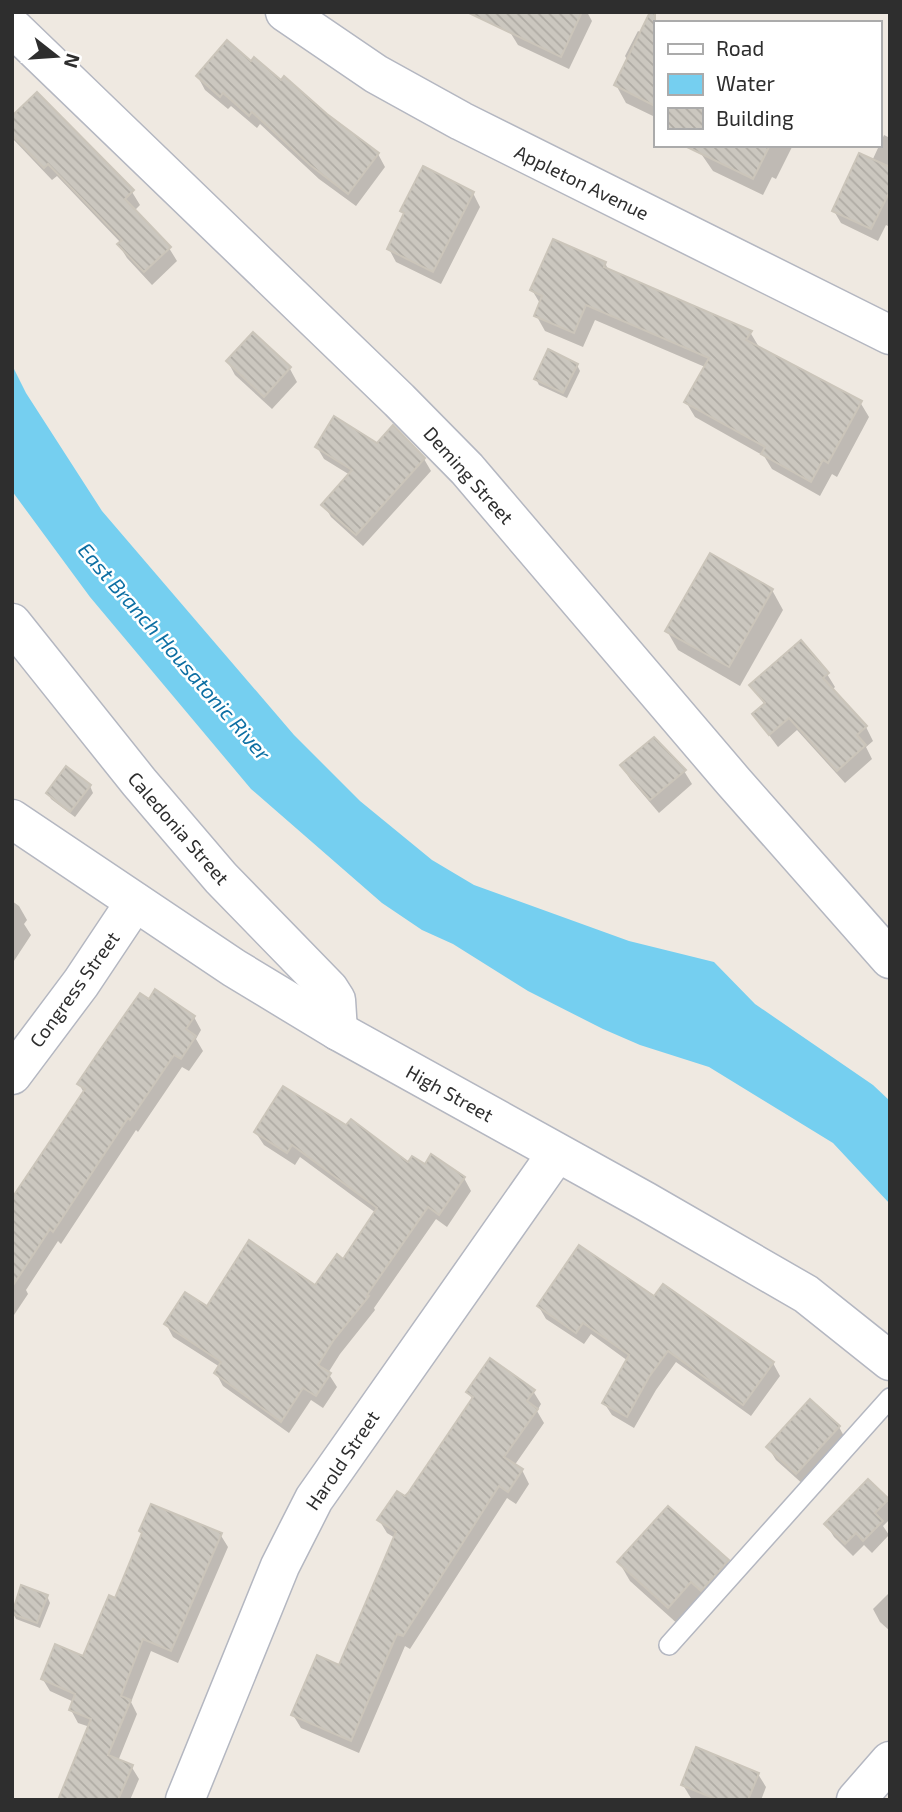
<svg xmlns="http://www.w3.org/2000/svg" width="902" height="1812" font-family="'Exo 2',sans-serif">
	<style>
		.water { fill: #75cff0 }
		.shadow { fill: #0003 }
		.building { fill: url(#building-back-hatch); stroke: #cbc5ba; stroke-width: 2 }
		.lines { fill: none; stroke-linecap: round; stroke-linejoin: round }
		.service-casing { stroke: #b4b7c1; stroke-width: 22 }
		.minor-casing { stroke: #b4b7c1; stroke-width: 41 }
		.tertiary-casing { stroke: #b4b7c1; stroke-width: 41 }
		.service { stroke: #fff; stroke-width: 19 }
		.minor { stroke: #fff; stroke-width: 38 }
		.tertiary { stroke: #fff; stroke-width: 38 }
		.labels { text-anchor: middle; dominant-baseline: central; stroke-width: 5; stroke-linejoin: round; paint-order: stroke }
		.street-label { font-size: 19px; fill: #2e2e2e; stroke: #fff }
		.water-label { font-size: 21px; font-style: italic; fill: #0d6fa3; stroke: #fff }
	</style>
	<defs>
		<pattern id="building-back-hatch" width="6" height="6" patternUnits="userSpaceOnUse" patternTransform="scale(1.75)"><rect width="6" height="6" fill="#cbc7bf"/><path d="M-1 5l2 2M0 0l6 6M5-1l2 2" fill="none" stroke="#afaba4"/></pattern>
	</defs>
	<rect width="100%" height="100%" fill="#efe9e1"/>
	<path class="water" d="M12 365 26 393 102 511 294 735 360 801 432 860 474 885 629 941 714 962 755 1004 873 1085 890 1101V1204L833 1143 709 1067 640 1045 603 1029 528 991 453 944 422 930 382 903 251 789 90 597 12 491Z"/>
	<g class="shadow">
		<path d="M520 12H587L592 21 569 69 518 45 510 32Z"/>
		<path d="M638 31 655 40V120L653 116 626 103 616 85 628 61 625 56Z"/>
		<path d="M252 64 378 154 385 167 356 206 319 179 260 124 257 128 231 106 228 109 205 90 198 77Z"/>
		<path d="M12 118 132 192 140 205 134 211 169 248 177 261 152 285 127 258 119 245 121 243 57 176 52 180 12 138Z"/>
		<path d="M884 135 890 138V227L886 225 878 241 841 223 834 211 872 161Z"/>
		<path d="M695 145H793L776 179 772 177 763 195 713 171Z"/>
		<path d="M473 193 480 207 441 284 396 262 389 249 405 216 402 211Z"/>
		<path d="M605 263 609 271 750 332 759 347 860 402 869 417 837 477 832 474 820 496 772 469 764 456 695 417 686 402 705 367 595 320 583 347 545 331 536 315 541 305 532 290Z"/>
		<path d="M253 335 290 369 297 382 272 409 235 375 228 362Z"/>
		<path d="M577 365 580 371 567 398 539 385 536 379Z"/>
		<path d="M377 445 424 459 431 471 363 546 331 517 324 505 350 475 324 459 317 447Z"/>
		<path d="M772 590 783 610 740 686 678 650 667 631Z"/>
		<path d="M827 674 835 687 832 690 866 727 873 741 866 747 872 759 845 783 797 730 778 747 754 715 765 705 751 685Z"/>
		<path d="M622 766 684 771 692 784 659 813 630 779Z"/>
		<path d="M90 786 93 793 75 817 51 799 48 793Z"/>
		<path d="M12 901 19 906 27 920 24 924 31 935 12 964Z"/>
		<path d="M149 1002 194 1017 201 1030 196 1039 203 1051 189 1071 182 1067 138 1132 136 1130 61 1244 58 1241 26 1290 28 1294 12 1318V1200L84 1093 79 1084Z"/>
		<path d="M256 1133 425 1167 464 1178 471 1191 447 1227 436 1219 374 1308 375 1310 340 1354 328 1373 337 1387 323 1408 311 1400 289 1433 223 1386 216 1373 220 1367 173 1337 166 1324 207 1308 316 1287 343 1261 376 1213 300 1157 295 1165 264 1145Z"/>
		<path d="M655 1298 773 1363 780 1376 751 1416 676 1362 656 1390 634 1428 612 1415 604 1403 628 1361 591 1334 584 1344 546 1319 539 1307Z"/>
		<path d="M533 1391 541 1404 537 1411 544 1423 514 1466 522 1470 529 1484 516 1504 507 1498 410 1649 405 1646 359 1753 301 1728 293 1715 340 1667 395 1538 387 1533 379 1520 405 1499 473 1400 468 1392Z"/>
		<path d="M839 1427 846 1440 805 1486 776 1460 768 1447Z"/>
		<path d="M868 1481 890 1504V1519L883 1526 889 1535 872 1553 864 1545 853 1556 834 1537 826 1524Z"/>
		<path d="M220 1534 228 1547 178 1663 151 1651 131 1702 137 1714 118 1761 131 1766 139 1779 130 1800H60L90 1727 78 1723 71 1710 74 1702 50 1691 42 1678 84 1658 116 1600Z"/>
		<path d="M727 1561 738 1581 680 1626 630 1581 619 1562Z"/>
		<path d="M890 1592V1631L880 1622 873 1609Z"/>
		<path d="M47 1596 50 1603 40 1628 16 1619 13 1613Z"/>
		<path d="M758 1774 766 1787 761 1800H692L683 1785Z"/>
	</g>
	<g class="building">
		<path d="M467 12H582L561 57Z"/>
		<path d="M650 12H655V106L614 85Z"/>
		<path d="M227 40 251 61 254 57 281 80 284 76 327 114 379 153 348 194 310 165 252 112 249 116 223 93 220 97 196 76Z"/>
		<path d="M37 92 134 190 125 199 171 247 144 272 117 244 122 240 48 164 44 168 12 135V116Z"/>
		<path d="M683 145H770L753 179Z"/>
		<path d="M859 153 890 167V191L871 229 832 211Z"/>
		<path d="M423 166 474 192 433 272 387 249 404 213 400 211Z"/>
		<path d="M553 239 606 262 604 267 752 331 746 340 862 401 828 463 823 460 811 482 761 454 765 447 684 402 709 358 586 305 574 333 534 316 542 296 530 290Z"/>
		<path d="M253 332 291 367 264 397 226 361Z"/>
		<path d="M548 349 578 364 563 393 534 379Z"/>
		<path d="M334 416 377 443 393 425 425 458 356 535 321 505 352 470 315 447Z"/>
		<path d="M710 553 773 589 729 667 665 631Z"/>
		<path d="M801 640 829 673 823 678 867 726 857 735 866 745 837 771 789 718 769 735 752 714 765 703 749 685Z"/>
		<path d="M654 737 686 770 650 800 620 765Z"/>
		<path d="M66 766 91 785 70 812 46 793Z"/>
		<path d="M155 989 195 1016 186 1029 196 1036 181 1059 174 1055 130 1120 128 1118 53 1232 50 1229 12 1287V1198L85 1089 77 1084 100 1050 140 993 149 999Z"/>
		<path d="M283 1086 346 1125 351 1119 408 1162 412 1156 425 1164 431 1154 465 1177 439 1215 428 1207 367 1295 369 1296 333 1341 318 1365 331 1373 316 1396 303 1388 281 1422 214 1373 221 1362 164 1324 185 1292 207 1306 249 1240 315 1285 337 1254 343 1259 377 1208 292 1145 287 1153 254 1132Z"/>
		<path d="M579 1245 654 1296 663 1284 774 1362 743 1405 668 1351 649 1377 627 1417 602 1403 629 1355 583 1323 576 1333 537 1306Z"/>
		<path d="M490 1358 535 1390 527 1401 538 1409 504 1457 523 1469 508 1492 499 1486 403 1636 397 1634 351 1741 291 1715 317 1655 339 1665 396 1532 377 1520 397 1491 405 1496 408 1493 473 1397 466 1392Z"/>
		<path d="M810 1399 840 1426 796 1474 766 1447Z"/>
		<path d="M868 1479 889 1499 875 1513 883 1521 863 1541 856 1533 845 1544 824 1524Z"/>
		<path d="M151 1504 222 1533 171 1651 143 1639 121 1696 131 1700 108 1755 133 1765 118 1800H58L91 1719 69 1710 75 1694 41 1679 55 1644 83 1656 109 1595 115 1598 142 1533 139 1531Z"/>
		<path d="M668 1506 729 1560 701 1591 691 1582 668 1608 617 1562Z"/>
		<path d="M21 1585 48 1595 37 1623 12 1614Z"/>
		<path d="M696 1747 759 1773 748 1800H718L681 1785Z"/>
	</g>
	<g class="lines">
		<defs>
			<path id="service" d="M669 1645 890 1398"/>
			<g id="minor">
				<path d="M12 27 399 400 467 469 733 781 890 959"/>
				<path d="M12 623 139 782 221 878 329 989 336 1000 338 1031"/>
				<path d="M12 819 234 968 338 1031 645 1201 806 1294 890 1361"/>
				<path d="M12 1075 81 983 135 902"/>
				<path d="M185 1800 280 1566 314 1499 557 1153"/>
				<path d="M856 1800 890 1761"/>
			</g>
			<path id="tertiary" d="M285 12 376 74 461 121 890 335"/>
		</defs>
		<use href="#service" class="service-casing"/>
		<use href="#minor" class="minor-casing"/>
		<use href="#tertiary" class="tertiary-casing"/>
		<use href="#service" class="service"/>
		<use href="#minor" class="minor"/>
		<use href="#tertiary" class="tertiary"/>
	</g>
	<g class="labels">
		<g class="street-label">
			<text transform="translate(582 182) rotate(26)">Appleton Avenue</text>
			<text transform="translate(469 475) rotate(48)">Deming Street</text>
			<text transform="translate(179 828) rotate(49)">Caledonia Street</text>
			<text transform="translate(74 989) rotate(-54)">Congress Street</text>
			<text transform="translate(450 1093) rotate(29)">High Street</text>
			<text transform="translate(342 1460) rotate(-56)">Harold Street</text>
		</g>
		<g class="water-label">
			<text transform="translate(175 651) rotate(49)">East Branch Housatonic River</text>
		</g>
	</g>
	<rect width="902" height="1812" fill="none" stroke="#2e2e2e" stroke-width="28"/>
	<rect x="654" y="21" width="228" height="126" fill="#ffffff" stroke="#ababab" stroke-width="2"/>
	<rect x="668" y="44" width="35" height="10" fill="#ffffff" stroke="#ababab" stroke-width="2"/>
	<text x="716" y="56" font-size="21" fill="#2e2e2e">Road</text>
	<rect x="668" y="74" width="35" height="21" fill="#75cff0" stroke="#ababab" stroke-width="2"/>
	<text x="716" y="91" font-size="21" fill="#2e2e2e">Water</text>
	<rect x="668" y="108" width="35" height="21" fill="url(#building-back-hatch)" stroke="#ababab" stroke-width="2"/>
	<text x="716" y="126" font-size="21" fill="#2e2e2e">Building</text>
	<g transform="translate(56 56) rotate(107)" stroke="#ffffff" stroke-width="5" paint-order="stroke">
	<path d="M0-5L12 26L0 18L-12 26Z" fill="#2e2e2e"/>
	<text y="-10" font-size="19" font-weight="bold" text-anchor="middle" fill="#2e2e2e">N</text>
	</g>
</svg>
